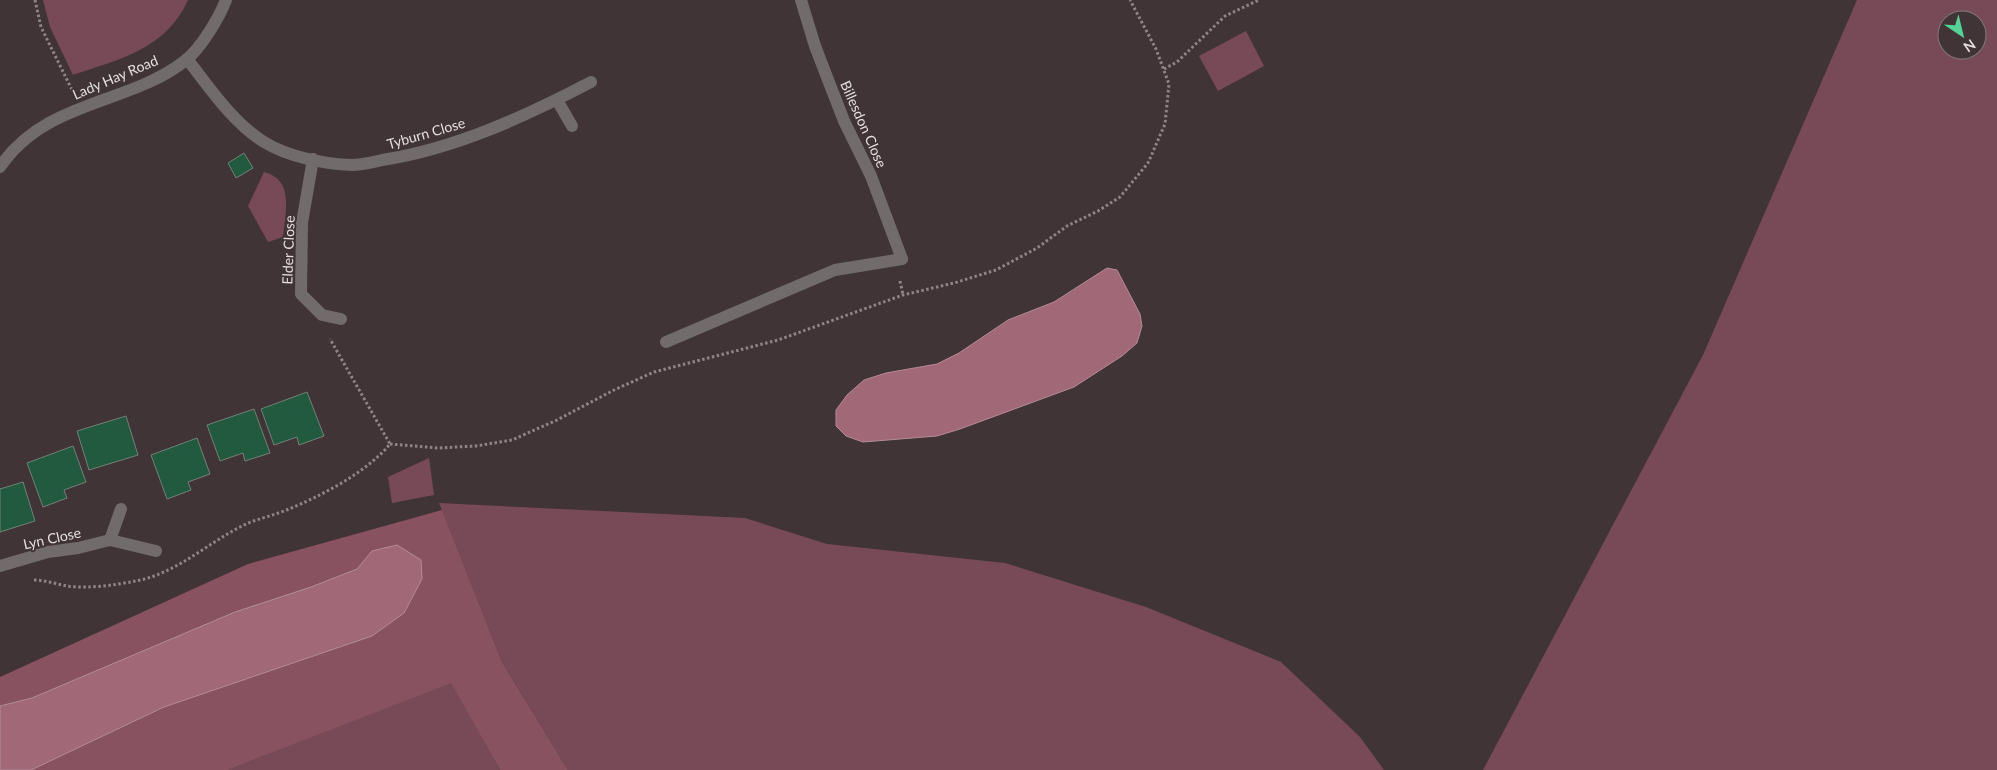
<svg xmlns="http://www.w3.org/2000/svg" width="1997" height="770" font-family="Lato,sans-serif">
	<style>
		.green { fill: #784a57; fill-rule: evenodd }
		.forest { fill: #885261 }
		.water { fill: #a16878; stroke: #b58b97 }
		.building { fill: #215a3e; stroke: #748079 }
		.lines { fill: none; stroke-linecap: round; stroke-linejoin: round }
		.path { stroke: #8f8587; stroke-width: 3; stroke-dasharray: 2.5 2.5; stroke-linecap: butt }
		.lane { stroke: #716b6c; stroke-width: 12 }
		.street { stroke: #716b6c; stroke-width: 12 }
		.labels { text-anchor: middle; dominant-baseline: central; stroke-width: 4; stroke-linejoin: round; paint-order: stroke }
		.street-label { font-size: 14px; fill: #e4ddde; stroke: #403437 }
	</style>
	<rect width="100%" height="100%" fill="#403437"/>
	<g class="green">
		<path d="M43 0H188C166 49 120 59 73 75L50 27Z"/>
		<path d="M1857 0H1997V770H1483L1703 355ZM1947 20H1977V50H1947Z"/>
		<path d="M1246 31 1264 66 1218 91 1199 56Z"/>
		<path d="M264 172C295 180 285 213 283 237L268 242 248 206Z"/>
		<path d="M429 458 434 495 392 503 388 477Z"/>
		<path d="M439 503 745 518 827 544 1005 563 1146 607 1281 662 1360 737 1384 770H568L502 662Z"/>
		<path d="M451 682 500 770H228Z"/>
	</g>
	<path class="forest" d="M442 510 502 662 568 770H500L451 683 228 770H0V677L248 564Z"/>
	<g class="water">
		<path d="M1107 268 1117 270 1140 314 1142 326 1137 343 1122 356 1074 387 960 429 937 436 863 442 846 436 836 426V410L847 395 864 380 886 373 937 364 959 353 1008 320 1054 302Z"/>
		<path d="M397 545 421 560 422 579 404 613 372 636 164 707 31 770H0V706L32 698 235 612 311 587 357 569 372 551Z"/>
	</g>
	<g class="building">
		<path d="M244 153 253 168 236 178 228 163Z"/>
		<path d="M307 392 324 436 299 445 297 437 274 445 261 409Z"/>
		<path d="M254 409 270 453 245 461 243 453 220 461 207 425Z"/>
		<path d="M126 416 138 455 89 470 77 431Z"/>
		<path d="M197 438 210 474 188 482 191 490 167 499 151 455Z"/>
		<path d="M73 446 86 482 64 490 67 498 43 507 27 463Z"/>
		<path d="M23 482 35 521 0 532V489Z"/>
	</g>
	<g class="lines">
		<g class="path">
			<path d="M35 0 41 27 72 90"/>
			<path d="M1164 69 1177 62 1225 16 1259 0"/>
			<path d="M900 281 903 295"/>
			<path d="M390 444 438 448 476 446 512 440 557 420 614 390 654 372 778 340 903 295 954 283 996 270 1037 248 1067 226 1098 211 1120 197 1148 163 1165 124 1169 84 1156 49 1130 0"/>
			<path d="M34 580C45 580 56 584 67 586 88 589 115 585 136 581 178 573 208 542 246 524 260 518 275 515 289 509 323 495 367 472 390 444L330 339"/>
		</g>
		<path class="lane" d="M666 342 835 270 902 259"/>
		<g class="street">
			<path d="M801 0 815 46 844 121 871 176 902 259"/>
			<path d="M187 59C210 88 233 123 264 142 288 157 325 164 352 165 362 165 373 162 382 160 455 149 526 116 591 82"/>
			<path d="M557 100 572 126"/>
			<path d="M313 159 302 223 301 294 322 315 341 319"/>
			<path d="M0 167C46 99 130 105 186 60 201 48 219 18 226 0"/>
			<path d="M110 540 121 509"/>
			<path d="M0 566 48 552 78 548 110 540 156 551"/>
		</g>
	</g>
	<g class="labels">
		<g class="street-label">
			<text transform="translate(115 77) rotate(-23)">Lady Hay Road</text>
			<text transform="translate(864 124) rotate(66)">Billesdon Close</text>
			<text transform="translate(426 133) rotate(-16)">Tyburn Close</text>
			<text transform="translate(288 250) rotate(-88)">Elder Close</text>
			<text transform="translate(52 538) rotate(-12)">Lyn Close</text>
		</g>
	</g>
	<g transform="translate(1962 35) rotate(145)"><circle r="24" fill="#403437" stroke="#82787a"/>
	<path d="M0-4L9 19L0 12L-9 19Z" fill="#53d396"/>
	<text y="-8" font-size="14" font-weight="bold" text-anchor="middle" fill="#e4ddde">N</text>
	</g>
</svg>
